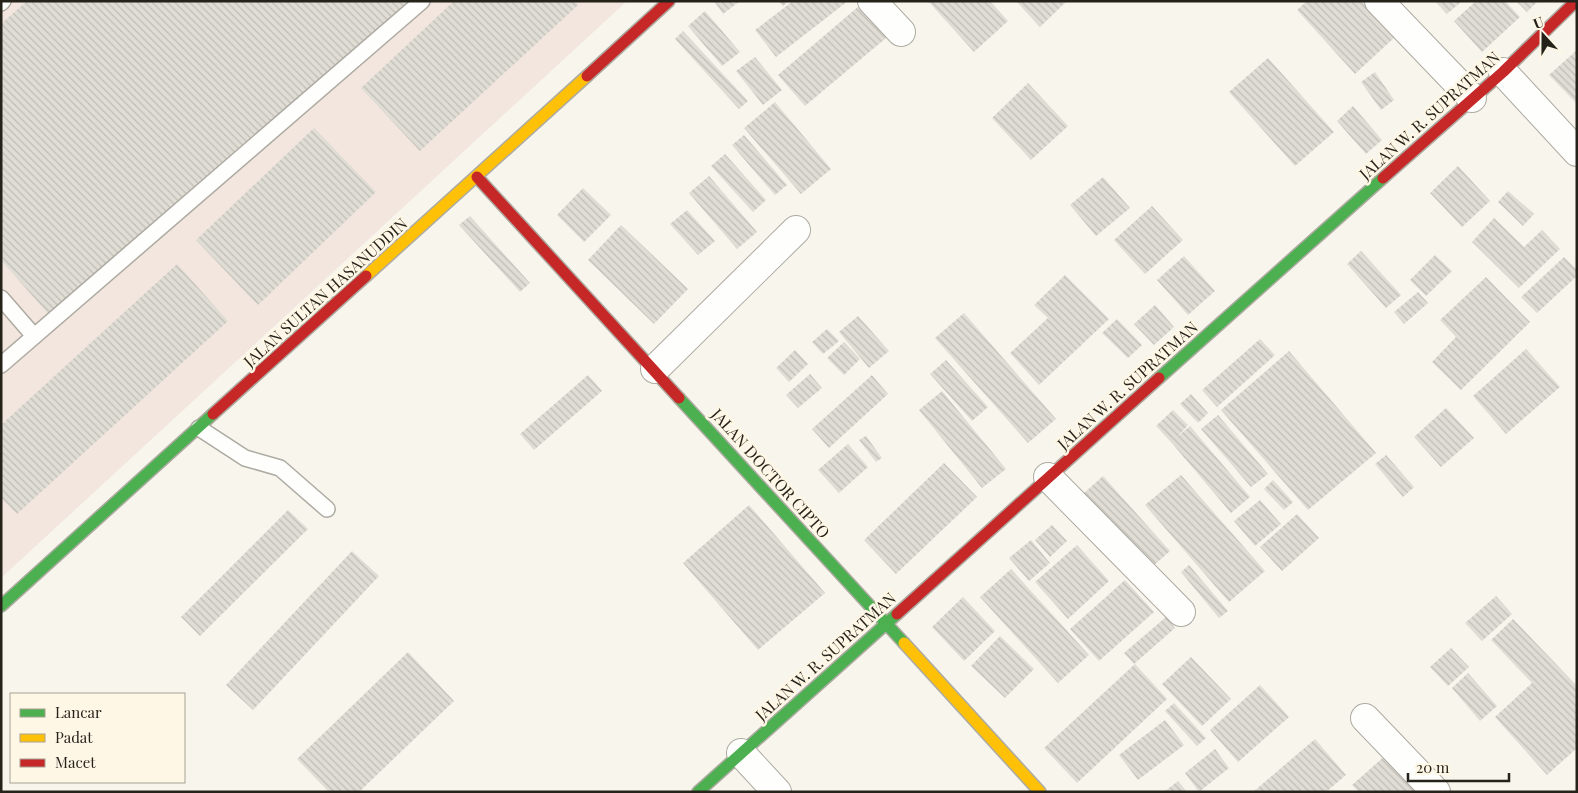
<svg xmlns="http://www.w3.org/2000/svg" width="1578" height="793" font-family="'Playfair Display',serif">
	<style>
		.commercial { fill: #f2e6de }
		.building { fill: url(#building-back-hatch) }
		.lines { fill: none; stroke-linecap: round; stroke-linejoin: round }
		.lane-casing { stroke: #adaaa2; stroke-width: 18 }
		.street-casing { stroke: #adaaa2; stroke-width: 30 }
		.fast-casing { stroke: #adaaa2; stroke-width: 14 }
		.slow-casing { stroke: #adaaa2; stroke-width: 14 }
		.jam-casing { stroke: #adaaa2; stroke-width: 14 }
		.lane { stroke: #fefefc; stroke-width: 15 }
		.street { stroke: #fefefc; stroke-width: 28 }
		.fast { stroke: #4caf50; stroke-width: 11 }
		.slow { stroke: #ffc107; stroke-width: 11 }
		.jam { stroke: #c62828; stroke-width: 11 }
		.labels { text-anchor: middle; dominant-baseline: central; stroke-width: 5; stroke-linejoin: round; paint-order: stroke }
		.street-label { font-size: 16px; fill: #25221a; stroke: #fef7e6 }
	</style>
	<defs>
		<pattern id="building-back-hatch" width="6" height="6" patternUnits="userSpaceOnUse" patternTransform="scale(1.25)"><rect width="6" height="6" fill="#e0ddd5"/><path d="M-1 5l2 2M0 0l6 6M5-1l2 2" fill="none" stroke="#c0bdb6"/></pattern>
	</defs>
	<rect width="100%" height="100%" fill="#f8f5ec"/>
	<path class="commercial" d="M1 1H627L1 578Z"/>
	<g class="building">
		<path d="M27 1H410L51 317 1 260V24Z"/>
		<path d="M454 1H575L578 5 420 151 361 88Z"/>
		<path d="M714 1H740L723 14Z"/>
		<path d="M778 1H789L783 6Z"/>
		<path d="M793 1H848L776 57 755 30Z"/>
		<path d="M928 1H990L1008 21 974 52Z"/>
		<path d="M1016 1H1067L1040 27Z"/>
		<path d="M1307 1H1363L1395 37 1355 74 1297 10Z"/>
		<path d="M1435 1H1462L1447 14Z"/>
		<path d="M1476 1H1505L1520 17 1482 52 1454 21Z"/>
		<path d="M1516 1H1538L1527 12Z"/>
		<path d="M859 6 886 38 805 106 778 75Z"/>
		<path d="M705 11 740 52 722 66 688 26Z"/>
		<path d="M683 31 748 101 739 109 675 39Z"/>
		<path d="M1577 50V104L1549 75Z"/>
		<path d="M755 57 782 90 763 105 736 71Z"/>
		<path d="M1268 58 1334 132 1295 166 1229 92Z"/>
		<path d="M1375 72 1394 100 1381 110 1361 82Z"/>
		<path d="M1028 83 1068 126 1031 160 992 118Z"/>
		<path d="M775 102 831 169 801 194 744 128Z"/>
		<path d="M1353 106 1382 140 1366 154 1337 121Z"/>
		<path d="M314 128 376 192 258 305 196 240Z"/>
		<path d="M744 135 787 185 775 195 732 145Z"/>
		<path d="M725 154 766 200 753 212 711 166Z"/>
		<path d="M1458 166 1490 201 1462 227 1430 193Z"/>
		<path d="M709 176 757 232 737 249 689 193Z"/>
		<path d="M1103 177 1130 208 1096 236 1070 205Z"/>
		<path d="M583 188 611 215 584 242 557 215Z"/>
		<path d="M1508 191 1534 214 1523 226 1498 202Z"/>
		<path d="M1152 206 1183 240 1145 274 1114 240Z"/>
		<path d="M687 210 715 241 698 255 670 224Z"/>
		<path d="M470 216 530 283 520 292 459 225Z"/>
		<path d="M1494 218 1524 247 1542 230 1560 249 1519 288 1472 242Z"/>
		<path d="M621 225 688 289 654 324 588 260Z"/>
		<path d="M1361 251 1401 295 1386 308 1347 264Z"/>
		<path d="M1435 255 1452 271 1426 296 1410 280Z"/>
		<path d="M1184 256 1215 291 1188 315 1157 280Z"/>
		<path d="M1564 257 1577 270V276L1537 313 1521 297Z"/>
		<path d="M177 264 228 321 17 514 1 498V425Z"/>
		<path d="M1065 275 1109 319 1039 385 1010 353 1048 318 1034 305Z"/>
		<path d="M1486 277 1530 322 1461 390 1432 362 1456 337 1440 320Z"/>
		<path d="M1418 292 1428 303 1404 324 1394 312Z"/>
		<path d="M1155 305 1174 327 1154 345 1134 324Z"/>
		<path d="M964 313 1056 419 1028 443 935 338Z"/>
		<path d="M858 316 889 351 869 368 839 332Z"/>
		<path d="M1117 319 1142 345 1128 358 1102 333Z"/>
		<path d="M827 329 839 341 823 354 812 342Z"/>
		<path d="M1260 339 1275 355 1217 407 1202 390Z"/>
		<path d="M844 342 860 359 844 375 827 358Z"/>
		<path d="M1526 349 1560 387 1506 434 1473 396Z"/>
		<path d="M795 350 808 364 789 382 776 368Z"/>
		<path d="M1289 351 1376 453 1308 510 1221 410Z"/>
		<path d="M946 360 988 407 972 421 930 374Z"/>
		<path d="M810 374 822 388 798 408 786 395Z"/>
		<path d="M588 375 602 391 534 450 520 434Z"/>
		<path d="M872 375 888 394 829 448 812 429Z"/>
		<path d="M942 391 1006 469 982 488 919 410Z"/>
		<path d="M1191 394 1208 413 1198 423 1180 404Z"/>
		<path d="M1446 408 1474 438 1441 467 1414 437Z"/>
		<path d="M1173 410 1188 425 1177 437 1190 426 1250 497 1231 513 1171 442 1156 426Z"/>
		<path d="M1218 415 1268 474 1251 487 1201 429Z"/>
		<path d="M866 436 882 458 876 462 859 440Z"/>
		<path d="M848 444 868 467 839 493 818 470Z"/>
		<path d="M1386 455 1414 487 1403 497 1375 464Z"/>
		<path d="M944 463 977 497 896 574 864 540Z"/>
		<path d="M1181 475 1265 571 1229 602 1145 505Z"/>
		<path d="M1103 476 1170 551 1152 567 1084 493Z"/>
		<path d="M1273 480 1293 502 1284 510 1264 489Z"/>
		<path d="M1260 500 1281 524 1255 546 1234 521Z"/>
		<path d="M749 505 825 593 758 650 683 563Z"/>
		<path d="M288 510 308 529 200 636 181 617Z"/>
		<path d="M1297 514 1319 538 1282 571 1260 547Z"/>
		<path d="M1052 525 1067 541 1050 557 1035 540Z"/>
		<path d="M1031 540 1050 563 1029 581 1009 558Z"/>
		<path d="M1077 545 1109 581 1068 619 1035 582Z"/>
		<path d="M352 551 379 576 253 710 226 685Z"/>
		<path d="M1189 565 1228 611 1219 618 1181 572Z"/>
		<path d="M1011 569 1089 655 1058 683 980 597Z"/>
		<path d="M1125 580 1154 612 1099 661 1070 629Z"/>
		<path d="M1496 596 1512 614 1482 641 1465 623Z"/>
		<path d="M963 597 995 631 964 661 932 627Z"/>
		<path d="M1166 617 1175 628 1134 664 1124 653Z"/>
		<path d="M1513 619 1577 686V748L1547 775 1495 717 1532 683 1491 640Z"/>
		<path d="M1000 636 1034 669 1005 698 971 666Z"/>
		<path d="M1451 648 1469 667 1448 686 1430 667Z"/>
		<path d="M408 652 454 701 359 792H329L297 759Z"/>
		<path d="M1191 657 1231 699 1202 726 1162 684Z"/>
		<path d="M1135 664 1167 699 1077 783 1044 748Z"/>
		<path d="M1468 673 1497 706 1480 721 1452 688Z"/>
		<path d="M1260 685 1289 717 1238 762 1210 730Z"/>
		<path d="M1174 703 1206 738 1197 746 1165 711Z"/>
		<path d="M1165 720 1184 745 1138 780 1119 755Z"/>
		<path d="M1315 739 1346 775 1326 792H1253Z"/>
		<path d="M1215 749 1229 768 1199 792 1185 773Z"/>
		<path d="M1387 754 1422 792H1359L1352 785Z"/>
		<path d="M1178 781 1187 792H1164Z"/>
	</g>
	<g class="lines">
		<defs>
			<g id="lane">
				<path d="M1 3 3 1"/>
				<path d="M1 298 34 336"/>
				<path d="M1 365 422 1"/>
				<path d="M199 428 245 458 280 468 327 509"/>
			</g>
			<g id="street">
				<path d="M872 1 901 32"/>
				<path d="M1379 1 1472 98"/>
				<path d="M1503 72 1577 152"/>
				<path d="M655 369 796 230"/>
				<path d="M1048 477 1181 612"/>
				<path d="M1365 718 1436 792"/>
				<path d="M741 753 777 792"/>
			</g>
			<g id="fast">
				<path d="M1159 378 1383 178"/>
				<path d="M679 398 904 643"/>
				<path d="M1 606 213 414"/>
				<path d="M698 792 897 614"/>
			</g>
			<g id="slow">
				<path d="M366 276 587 76"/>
				<path d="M904 643 1040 792"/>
			</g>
			<g id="jam">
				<path d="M587 76 669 1"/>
				<path d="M477 177 679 398"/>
				<path d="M1383 178 1503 72 1576 1"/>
				<path d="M213 414 366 276"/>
				<path d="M897 614 1159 378"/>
			</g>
		</defs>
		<use href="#lane" class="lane-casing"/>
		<use href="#street" class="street-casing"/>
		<use href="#fast" class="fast-casing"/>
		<use href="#slow" class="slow-casing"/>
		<use href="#jam" class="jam-casing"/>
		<use href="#lane" class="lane"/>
		<use href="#street" class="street"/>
		<use href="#fast" class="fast"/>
		<use href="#slow" class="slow"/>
		<use href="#jam" class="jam"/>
	</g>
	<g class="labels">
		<g class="street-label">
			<text transform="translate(1429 115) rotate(-42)">JALAN W. R. SUPRATMAN</text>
			<text transform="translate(325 292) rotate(-42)">JALAN SULTAN HASANUDDIN</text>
			<text transform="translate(1127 385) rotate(-42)">JALAN W. R. SUPRATMAN</text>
			<text transform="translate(771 473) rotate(48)">JALAN DOCTOR CIPTO</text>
			<text transform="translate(825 656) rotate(-42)">JALAN W. R. SUPRATMAN</text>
		</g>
	</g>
	<rect width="1578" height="793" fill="none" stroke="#25221a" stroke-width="5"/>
	<rect x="10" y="693" width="175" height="90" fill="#fef7e6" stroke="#a7a294"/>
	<rect x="20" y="709" width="25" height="8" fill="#4caf50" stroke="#a7a294"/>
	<text x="55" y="718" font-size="15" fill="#25221a">Lancar</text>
	<rect x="20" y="734" width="25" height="8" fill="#ffc107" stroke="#a7a294"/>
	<text x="55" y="743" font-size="15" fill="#25221a">Padat</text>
	<rect x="20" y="759" width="25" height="8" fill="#c62828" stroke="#a7a294"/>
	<text x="55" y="768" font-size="15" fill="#25221a">Macet</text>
	<g transform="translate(1543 35) rotate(339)" stroke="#fef7e6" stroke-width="4" paint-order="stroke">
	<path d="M0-4L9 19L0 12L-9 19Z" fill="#25221a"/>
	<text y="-8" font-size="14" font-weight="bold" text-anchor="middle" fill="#25221a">U</text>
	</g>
	<path d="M1408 773v8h101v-8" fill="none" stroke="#25221a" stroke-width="2.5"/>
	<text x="1416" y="773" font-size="15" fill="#25221a" stroke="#fef7e6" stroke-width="4" paint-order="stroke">20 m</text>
</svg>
